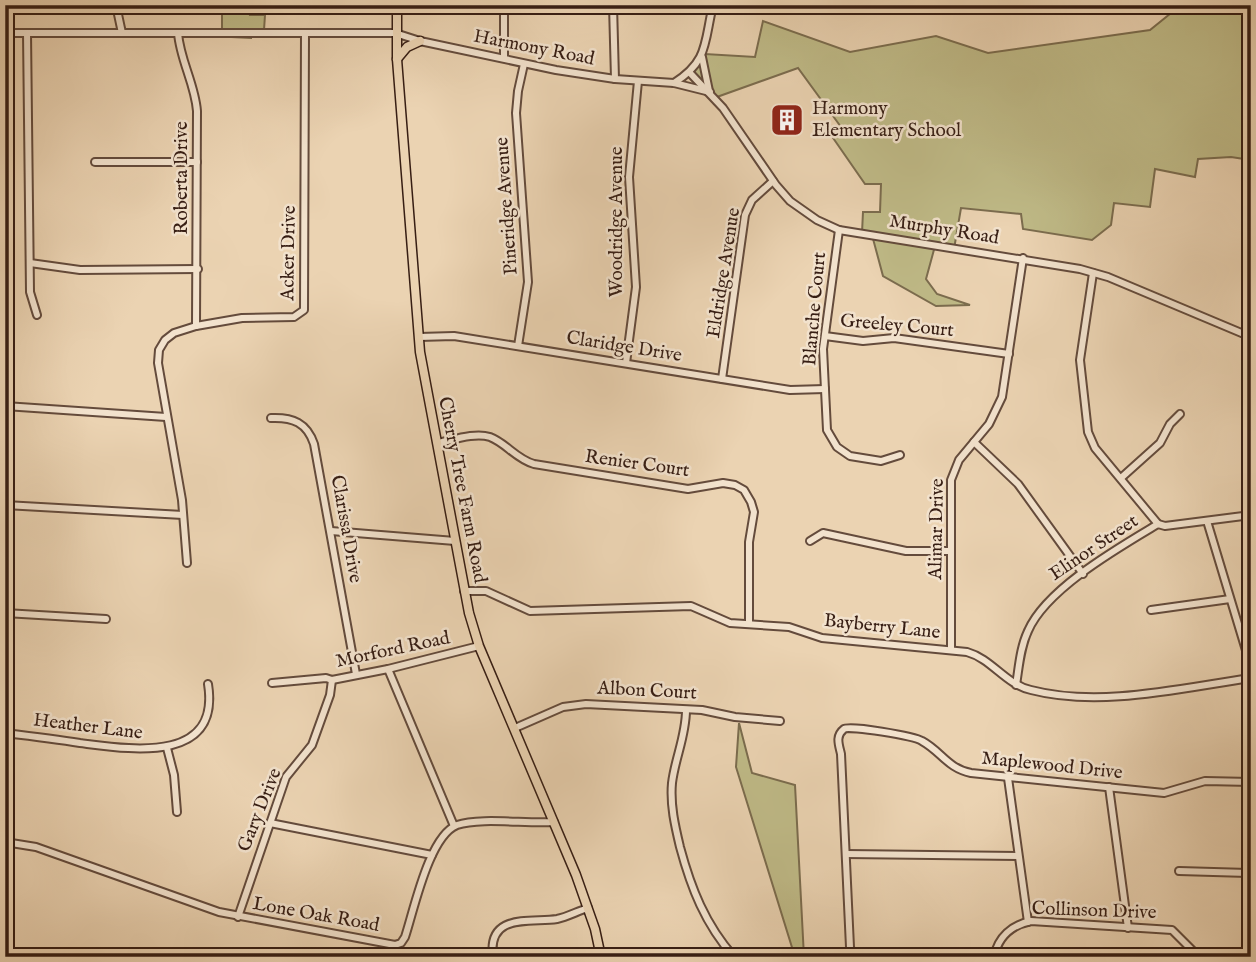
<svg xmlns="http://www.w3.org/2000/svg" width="1256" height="962" font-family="'IM FELL English',serif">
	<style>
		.green { fill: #bfba87; stroke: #7b6c4e; stroke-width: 2 }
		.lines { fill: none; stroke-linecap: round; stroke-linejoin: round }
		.minor-casing { stroke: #644b3c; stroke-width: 10 }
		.major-casing { stroke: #371e14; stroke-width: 11 }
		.minor { stroke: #f2e2cd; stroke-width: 6 }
		.major { stroke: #ebd3b2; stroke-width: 8 }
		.labels { text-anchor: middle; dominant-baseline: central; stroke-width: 5; stroke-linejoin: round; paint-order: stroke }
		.street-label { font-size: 19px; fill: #371e14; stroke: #f2e2cd }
		.poi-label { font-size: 19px; fill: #371e14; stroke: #f2e2cd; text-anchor: start }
	</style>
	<rect width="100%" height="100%" fill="#ebd3b2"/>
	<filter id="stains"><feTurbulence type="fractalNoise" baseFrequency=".00286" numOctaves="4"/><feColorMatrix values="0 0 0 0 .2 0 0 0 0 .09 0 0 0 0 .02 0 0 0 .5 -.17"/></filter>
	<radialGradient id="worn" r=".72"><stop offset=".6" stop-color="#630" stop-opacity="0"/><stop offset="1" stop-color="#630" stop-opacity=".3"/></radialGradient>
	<g class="green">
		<path d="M222 5H251L250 15H265L264 30H251V38L232 37 231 30H222Z"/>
		<path d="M1181 5H1251V160L1231 157 1198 159 1195 177 1155 169 1150 207 1114 203 1111 225 1092 240 1023 229 1021 214 961 208 954 249 935 246 926 279 937 294 970 305 936 306 883 276 872 235 862 233 863 212H880L881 184H865L831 135 841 127 798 68 714 98 691 75 705 54 755 57 763 21 850 52 936 36 988 53 1150 30Z"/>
		<path d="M739 723 752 773 795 785 804 957H795L736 767Z"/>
	</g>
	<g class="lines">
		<defs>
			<g id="minor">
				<path d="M116 5 122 33"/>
				<path d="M613 5 615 79"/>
				<path d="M5 16 10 33"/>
				<path d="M5 33H395L420 41 556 70 615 79 674 83 710 92"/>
				<path d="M27 33 30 292 37 315"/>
				<path d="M178 33C180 60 195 84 197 111L196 326"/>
				<path d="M702 57 709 91"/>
				<path d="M504 58V5"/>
				<path d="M690 73 723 108 776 185 790 201 817 220 839 230 1080 269 1108 277 1251 337"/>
				<path d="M674 83C709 61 704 42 713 5"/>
				<path d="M95 162H197"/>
				<path d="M839 230 823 349 827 430 837 447 850 456 881 461 900 455"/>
				<path d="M30 263 80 270 198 269"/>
				<path d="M1093 273 1080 360 1088 432 1095 448 1158 524"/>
				<path d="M825 336 863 341 894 338 1009 354"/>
				<path d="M419 337 454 336 790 390 825 389"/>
				<path d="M518 346 528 282 516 113 518 91 524 64"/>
				<path d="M626 363 636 287 629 177 638 81"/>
				<path d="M722 379 745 215 752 200 773 181"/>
				<path d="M5 406 166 417"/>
				<path d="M271 418C293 417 307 423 314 444L356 674"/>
				<path d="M974 442 1018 484 1083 574"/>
				<path d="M438 443C453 440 475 432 490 437 506 443 516 459 534 464L688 489 723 483 735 485 744 490 751 502 754 512 749 542V624"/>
				<path d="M1121 478 1160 443 1170 424 1180 414"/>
				<path d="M5 505 183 515"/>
				<path d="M1207 521 1251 667"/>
				<path d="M331 531 455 541"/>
				<path d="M810 541 823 533 906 551H950"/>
				<path d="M187 563 182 500 158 363 159 350 165 340 174 333 196 326 242 318 294 317 304 310 305 33"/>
				<path d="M464 591H486L530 611 691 606 730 623 789 627 822 638 967 652C992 659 1005 684 1031 690 1100 708 1181 688 1251 678"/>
				<path d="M1151 610 1230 599"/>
				<path d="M5 613 106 619"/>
				<path d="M951 650V480L959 460 989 424 1002 397 1023 258"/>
				<path d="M388 669 454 826"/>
				<path d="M272 683 326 678 332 680 388 669 479 646"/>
				<path d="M1016 685C1019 667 1020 648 1028 631 1046 589 1118 548 1158 524L1165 526 1251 515"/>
				<path d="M686 710C686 736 675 758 672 783 670 805 675 826 680 847 691 888 705 924 734 957"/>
				<path d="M515 728 563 707 586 704 702 710 735 717 780 721"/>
				<path d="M5 733C30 736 55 739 80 743 128 749 221 765 208 684"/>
				<path d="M167 748 174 775 177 812"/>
				<path d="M1008 778 1028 922"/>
				<path d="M1109 787 1128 928"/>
				<path d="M270 823 432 855"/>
				<path d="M5 842 36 847 219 912 395 945 401 943 405 937C414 910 429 836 457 825 480 817 527 824 554 822"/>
				<path d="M846 854 1018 856"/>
				<path d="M1179 871 1248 873"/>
				<path d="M238 917 286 777 312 745 330 695 332 680"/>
				<path d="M5 952 11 957"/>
				<path d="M493 957C487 912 532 923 557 919 567 917 578 911 588 908"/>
				<path d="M716 957 727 949"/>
				<path d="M857 957 852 954 850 947 841 754C839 745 835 736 844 729 849 725 914 736 922 741 942 752 947 768 971 773L1164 793 1205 781 1251 782"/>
				<path d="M994 957C998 937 1012 925 1031 921L1172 930 1199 957"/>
				<path d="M1246 957 1251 782"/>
			</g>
			<g id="major">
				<path d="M397 5V59L420 352 469 613 479 646 576 875 595 929 601 957"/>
				<path d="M397 59 407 47 420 41"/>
			</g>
		</defs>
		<use href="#minor" class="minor-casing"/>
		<use href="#major" class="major-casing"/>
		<use href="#minor" class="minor"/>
		<use href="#major" class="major"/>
	</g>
	<defs>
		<symbol id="building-square" viewBox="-11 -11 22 22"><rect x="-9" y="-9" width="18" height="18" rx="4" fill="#8f2418" stroke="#f2e2cd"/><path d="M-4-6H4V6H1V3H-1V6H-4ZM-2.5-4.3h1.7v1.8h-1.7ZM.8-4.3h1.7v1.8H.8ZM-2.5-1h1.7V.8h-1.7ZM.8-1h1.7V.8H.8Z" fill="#fff"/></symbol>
	</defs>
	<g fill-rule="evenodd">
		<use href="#building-square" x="768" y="101" width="38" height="38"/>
	</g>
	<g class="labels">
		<g class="street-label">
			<text transform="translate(534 48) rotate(11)">Harmony Road</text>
			<text transform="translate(182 178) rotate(-90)">Roberta Drive</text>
			<text transform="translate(507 206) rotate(-94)">Pineridge Avenue</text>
			<text transform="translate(617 222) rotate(-90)">Woodridge Avenue</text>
			<text transform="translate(944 230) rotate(9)">Murphy Road</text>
			<text transform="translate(289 253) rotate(-89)">Acker Drive</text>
			<text transform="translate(724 273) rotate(-81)">Eldridge Avenue</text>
			<text transform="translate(815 309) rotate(-85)">Blanche Court</text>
			<text transform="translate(897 326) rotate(5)">Greeley Court</text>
			<text transform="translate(624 347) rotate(9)">Claridge Drive</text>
			<text transform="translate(637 464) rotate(8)">Renier Court</text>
			<text transform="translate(462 490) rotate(79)">Cherry Tree Farm Road</text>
			<text transform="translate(346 529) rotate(80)">Clarissa Drive</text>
			<text transform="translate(937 529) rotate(-89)">Alimar Drive</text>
			<text transform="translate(1094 548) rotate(-34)">Elinor Street</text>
			<text transform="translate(882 627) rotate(6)">Bayberry Lane</text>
			<text transform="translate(393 650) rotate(-12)">Morford Road</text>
			<text transform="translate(647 691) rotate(3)">Albon Court</text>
			<text transform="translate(88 727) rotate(7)">Heather Lane</text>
			<text transform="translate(1052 766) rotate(6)">Maplewood Drive</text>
			<text transform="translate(260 810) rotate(-68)">Gary Drive</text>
			<text transform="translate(1094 911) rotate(2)">Collinson Drive</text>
			<text transform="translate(316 915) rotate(10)">Lone Oak Road</text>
		</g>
		<g class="poi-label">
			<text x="812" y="109">Harmony<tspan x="812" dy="22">Elementary School</tspan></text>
		</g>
	</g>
	<rect width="1256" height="962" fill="none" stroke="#ebd3b2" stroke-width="28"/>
	<rect x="7" y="7" width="1242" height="948" fill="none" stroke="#371e14" stroke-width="3.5"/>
	<rect x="14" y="14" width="1228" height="934" fill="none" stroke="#371e14" stroke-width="2"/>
	<rect width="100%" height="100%" filter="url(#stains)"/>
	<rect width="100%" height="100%" fill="url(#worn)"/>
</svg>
